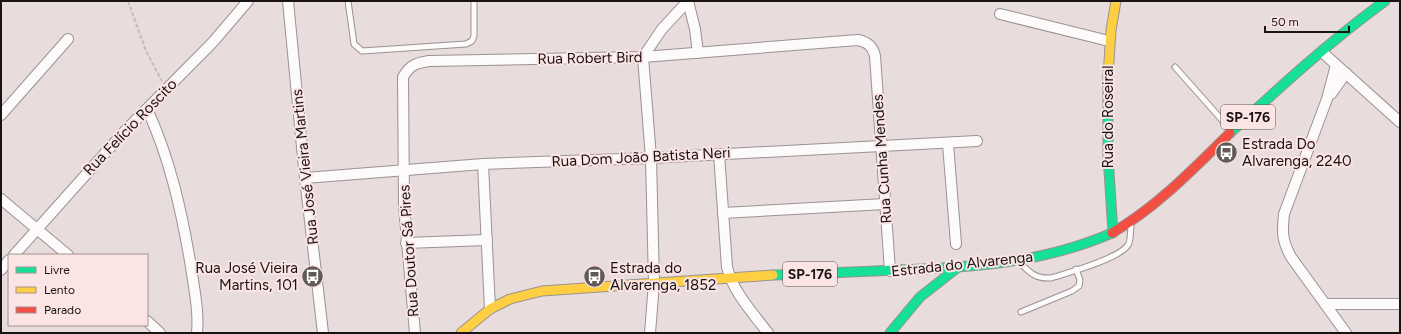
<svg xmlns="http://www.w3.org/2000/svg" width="1401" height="334" font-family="Figtree,sans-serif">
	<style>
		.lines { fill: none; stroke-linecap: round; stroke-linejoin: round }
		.lane-casing { stroke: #9b9292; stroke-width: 7 }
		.street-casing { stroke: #9b9292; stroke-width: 12 }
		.fast-casing { stroke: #9b9292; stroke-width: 11 }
		.slow-casing { stroke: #9b9292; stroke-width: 11 }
		.jam-casing { stroke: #9b9292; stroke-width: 11 }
		.path { stroke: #c2bebe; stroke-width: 2; stroke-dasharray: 4 2; stroke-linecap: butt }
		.lane { stroke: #fcfafa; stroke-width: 5 }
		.street { stroke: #fcfafa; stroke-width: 10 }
		.fast { stroke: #16e098; stroke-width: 9 }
		.slow { stroke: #ffcf43; stroke-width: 9 }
		.jam { stroke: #f24e42; stroke-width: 9 }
		.labels { text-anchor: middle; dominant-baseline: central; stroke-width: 4; stroke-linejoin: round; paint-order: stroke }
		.shield { fill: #fbe5e4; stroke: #5e5252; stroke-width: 1 }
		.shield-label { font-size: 14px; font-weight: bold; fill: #1a1313 }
		.street-label { font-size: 15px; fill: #1a1313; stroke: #fbe5e4 }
		.poi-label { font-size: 15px; fill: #1a1313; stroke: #fbe5e4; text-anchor: start }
	</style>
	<rect width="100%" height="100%" fill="#e8dcdc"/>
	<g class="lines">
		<defs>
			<g id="lane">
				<path d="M348 1 354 44 362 51 466 44 472 41 474 36V1"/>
				<path d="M1175 67 1230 129"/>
				<path d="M1020 263C1030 273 1036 279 1051 278 1067 273 1119 259 1128 245 1131 241 1130 232 1131 227"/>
				<path d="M1021 312 1072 291 1079 286 1080 280 1076 269"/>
			</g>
			<g id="street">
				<path d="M288 1 305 178 323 333"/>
				<path d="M1000 14 1109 41"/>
				<path d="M1322 52 1400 122"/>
				<path d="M1336 65 1327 99 1284 214C1282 233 1282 240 1291 257L1346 333"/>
				<path d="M1331 94 1346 73"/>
				<path d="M147 109C170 158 182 213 191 267 194 289 199 310 197 333"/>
				<path d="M1 115 68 39"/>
				<path d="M948 144 956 244"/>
				<path d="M719 154 727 267C733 292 752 312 768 333"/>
				<path d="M483 164 490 309"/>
				<path d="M305 178 483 164 651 158 977 141"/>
				<path d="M1 199 68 255"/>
				<path d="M723 213 885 204"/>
				<path d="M406 243 487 240"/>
				<path d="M14 255 124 132 213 42 248 1"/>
				<path d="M1 270 9 260"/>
				<path d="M1325 304H1400"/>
				<path d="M147 321 160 333"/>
				<path d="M415 333 404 206 403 77C410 65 416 63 429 61L643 57 858 40C868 42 873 47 875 56L890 271"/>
				<path d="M650 333 654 283 651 158 643 57 662 29 688 1 695 29 698 53"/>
			</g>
			<g id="fast">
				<path d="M1108 77V156L1113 233"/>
				<path d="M1230 133C1280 87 1330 41 1385 1"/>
				<path d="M773 275C813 274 854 272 895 270 968 268 1044 263 1112 233"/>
				<path d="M890 333 920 297 957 268"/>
			</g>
			<g id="slow">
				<path d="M1108 77 1111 30 1116 1"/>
				<path d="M461 333 490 309 510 299 542 291 773 275"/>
			</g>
			<path id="jam" d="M1112 233C1157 207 1193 169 1230 133"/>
		</defs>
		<use href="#lane" class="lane-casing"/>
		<use href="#street" class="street-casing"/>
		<use href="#fast" class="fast-casing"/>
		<use href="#slow" class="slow-casing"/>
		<use href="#jam" class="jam-casing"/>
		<path class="path" d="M128 1 146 51 162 81"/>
		<use href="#lane" class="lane"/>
		<use href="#street" class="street"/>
		<use href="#fast" class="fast"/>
		<use href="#slow" class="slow"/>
		<use href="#jam" class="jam"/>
	</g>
	<defs>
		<symbol id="bus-disc" viewBox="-11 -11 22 22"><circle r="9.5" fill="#625959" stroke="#fbe5e4"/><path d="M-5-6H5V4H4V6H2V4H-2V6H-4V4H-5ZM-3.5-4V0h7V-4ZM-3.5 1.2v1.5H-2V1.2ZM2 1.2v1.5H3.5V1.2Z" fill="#fff"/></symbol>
	</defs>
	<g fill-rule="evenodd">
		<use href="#bus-disc" x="1214" y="140" width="25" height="25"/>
		<use href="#bus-disc" x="300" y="264" width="25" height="25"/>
		<use href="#bus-disc" x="582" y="264" width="25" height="25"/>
	</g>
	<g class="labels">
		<g class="shield">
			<rect x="1221" y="105" width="54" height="24" rx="3"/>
			<rect x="783" y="262" width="54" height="24" rx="3"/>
		</g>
		<g class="shield-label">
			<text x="1248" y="117">SP-176</text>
			<text x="810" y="274">SP-176</text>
		</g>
		<g class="street-label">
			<text transform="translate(590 58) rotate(-1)">Rua Robert Bird</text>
			<text transform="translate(1108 117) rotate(-90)">Rua do Roseiral</text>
			<text transform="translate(130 127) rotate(-46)">Rua Felício Roscito</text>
			<text transform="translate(641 157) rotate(-3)">Rua Dom João Batista Neri</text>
			<text transform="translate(882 159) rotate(-94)">Rua Cunha Mendes</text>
			<text transform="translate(305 167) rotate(-96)">Rua José Vieira Martins</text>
			<text transform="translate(409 251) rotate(-94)">Rua Doutor Sá Pires</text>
			<text transform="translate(962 264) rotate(-6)">Estrada do Alvarenga</text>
		</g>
		<g class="poi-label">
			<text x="1242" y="144">Estrada Do<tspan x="1242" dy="17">Alvarenga, 2240</tspan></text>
			<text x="298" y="268" text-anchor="end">Rua José Vieira<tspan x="298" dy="17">Martins, 101</tspan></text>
			<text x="610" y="268">Estrada do<tspan x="610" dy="17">Alvarenga, 1852</tspan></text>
		</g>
	</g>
	<rect width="1401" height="334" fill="none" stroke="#1a1313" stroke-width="4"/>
	<rect x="8" y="254" width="140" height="72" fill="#fbe5e4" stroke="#a19190"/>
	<rect x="16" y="267" width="20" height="6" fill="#16e098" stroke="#a19190"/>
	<text x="44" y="274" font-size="12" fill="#1a1313">Livre</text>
	<rect x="16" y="287" width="20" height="6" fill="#ffcf43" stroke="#a19190"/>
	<text x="44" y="294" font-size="12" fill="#1a1313">Lento</text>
	<rect x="16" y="307" width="20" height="6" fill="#f24e42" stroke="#a19190"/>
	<text x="44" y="314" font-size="12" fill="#1a1313">Parado</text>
	<path d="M1265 26v6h84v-6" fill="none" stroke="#1a1313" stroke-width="2"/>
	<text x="1271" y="26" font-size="12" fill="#1a1313" stroke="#fbe5e4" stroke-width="3" paint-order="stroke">50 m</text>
</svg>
